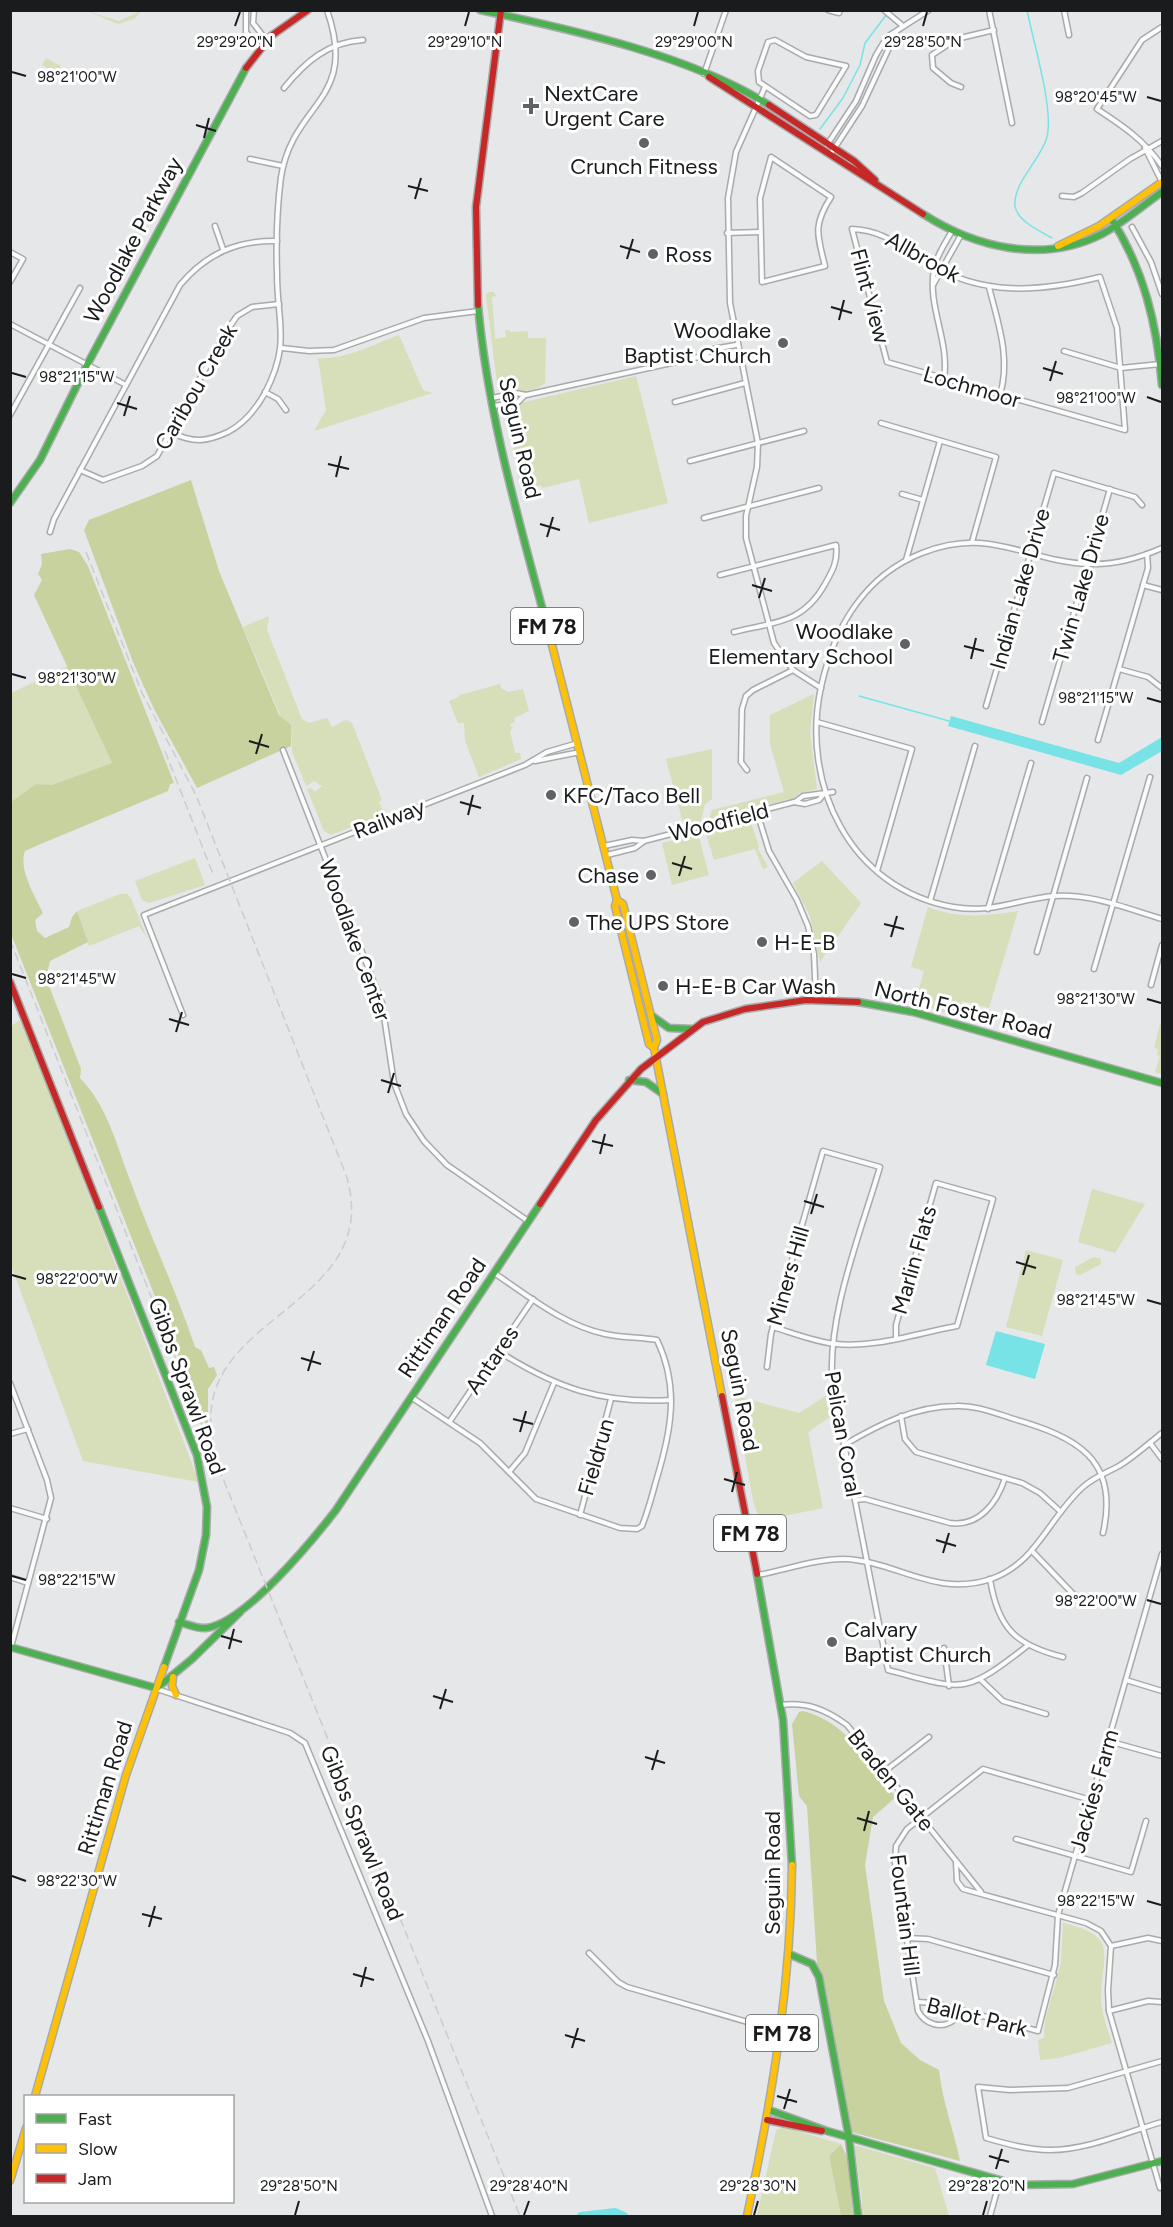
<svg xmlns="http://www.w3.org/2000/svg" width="1173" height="2227" font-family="Figtree,sans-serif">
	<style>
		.green { fill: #d6deba }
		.forest { fill: #c8d29e }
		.water { fill: #78e3e6 }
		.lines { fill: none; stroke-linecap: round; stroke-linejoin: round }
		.stream { stroke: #78e3e6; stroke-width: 1.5 }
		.river { stroke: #78e3e6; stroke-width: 8 }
		.street-casing { stroke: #a8aaab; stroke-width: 7 }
		.fast-casing { stroke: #a8aaab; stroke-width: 9 }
		.slow-casing { stroke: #a8aaab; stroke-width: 9 }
		.jam-casing { stroke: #a8aaab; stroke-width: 9 }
		.street { stroke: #fbfbfc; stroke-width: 4 }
		.fast { stroke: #4caf50; stroke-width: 6 }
		.slow { stroke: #ffc107; stroke-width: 6 }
		.jam { stroke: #c62828; stroke-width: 6 }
		.rail { stroke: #ccc; stroke-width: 1.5; stroke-dasharray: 9 4.5; stroke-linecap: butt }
		.ticks { fill: none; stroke: #191b1c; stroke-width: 2 }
		.poi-dot { fill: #606264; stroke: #fff; stroke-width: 2 }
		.labels { text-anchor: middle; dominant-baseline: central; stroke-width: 6; stroke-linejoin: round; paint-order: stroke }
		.shield { fill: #fff; stroke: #5e5f60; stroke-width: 1.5 }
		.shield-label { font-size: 21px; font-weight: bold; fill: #191b1c }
		.poi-label { font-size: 22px; fill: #191b1c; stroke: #fff; text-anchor: start }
		.street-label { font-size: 22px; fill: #191b1c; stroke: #fff }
		.ticks-label { font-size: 15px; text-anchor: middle; fill: #191b1c; stroke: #fff; stroke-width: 6; stroke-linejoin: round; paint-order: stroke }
	</style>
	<rect width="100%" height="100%" fill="#e5e7e9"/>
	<g class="green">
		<path d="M87 11 119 21 141 11 134 19 118 24Z"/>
		<path d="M46 58 61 66 57 73 42 65Z"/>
		<path d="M488 292H494L496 296 492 297 495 339 506 337 505 330H509L511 332 528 331V338H546L545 383C536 393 508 392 498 391L486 296Z"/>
		<path d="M399 335 423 390 432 393 314 431 326 410 318 358C346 360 374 344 399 335Z"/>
		<path d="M636 376 668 503 589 523 579 479 543 488 540 485 533 487V491L524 493 517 474 520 471 503 412 508 406Z"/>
		<path d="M269 616 267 630 302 719 309 723 327 718 332 727 346 720 352 723 382 800 379 802 382 809H385L387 813 331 835 324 831 307 789 311 788 315 792 322 786 314 781 306 786 292 752 291 726 280 715 243 627Z"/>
		<path d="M68 666 112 763 52 785 36 784 11 802V693Z"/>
		<path d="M500 684 501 688 508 692 523 689 529 711 514 718 515 721 510 725 513 728 510 731 515 753H520L521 759 479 777 465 741 464 723H458L449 701 459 697 460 695Z"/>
		<path d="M814 694 810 732 817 789 800 793 794 798 709 819 712 810 784 792 770 744V715Z"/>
		<path d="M712 749V799L705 804 701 821 684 826 666 759Z"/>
		<path d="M746 821 751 823 759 846 758 849 768 867 763 869 755 849 714 860 706 834 712 830Z"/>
		<path d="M698 834 709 875 672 885 662 843Z"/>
		<path d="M195 858 205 885 149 903 142 900 135 881Z"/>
		<path d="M822 861 861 903 820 962 810 916 793 883Z"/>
		<path d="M120 894H127L131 898 147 938 139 926 89 946 77 911Z"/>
		<path d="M928 907C957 919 988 916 1018 911L989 1008 962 1001 959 1017 915 1003 924 971 911 967Z"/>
		<path d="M20 1020 34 1052 199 1482 83 1461 11 1265 10 1027Z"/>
		<path d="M1160 1024 1162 1025V1074L1155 1072 1160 1056 1157 1055 1158 1049 1154 1048Z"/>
		<path d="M1092 1189 1145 1204 1115 1253 1078 1242Z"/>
		<path d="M1026 1250 1063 1260 1042 1336 1006 1327Z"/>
		<path d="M1094 1257 1101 1259V1264L1080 1275 1076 1274 1075 1267Z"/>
		<path d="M829 1394 833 1415 808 1432 823 1508 760 1521 753 1501 735 1399 740 1397 799 1413Z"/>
		<path d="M1063 1923C1118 1936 1103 1950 1101 1997 1101 2012 1107 2028 1112 2043L1059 2058 1040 2060 1038 2040 1044 2038 1045 2021 1061 1963Z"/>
		<path d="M784 2127 841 2144 829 2156 841 2216H757L776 2130Z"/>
		<path d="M854 2145 935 2168 949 2216H862V2199Z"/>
	</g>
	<g class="forest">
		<path d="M191 480 219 571 279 715 291 725V746L197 788 154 709 133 662 84 530 89 520Z"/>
		<path d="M70 549 79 552 88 566 174 783 170 784 168 791 36 846 25 851C18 868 35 897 43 913L35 920 37 931 45 938 69 927 72 917 77 911 88 942 50 961 46 978 81 1069 80 1078C108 1107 116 1144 130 1180 150 1236 176 1290 195 1347L201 1350 209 1368 214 1367 217 1375 208 1389V1430L11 934V802L36 784 52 785 112 763 34 595 42 580 38 574 42 564 41 554Z"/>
		<path d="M803 1711C826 1717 843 1730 858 1748L855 1751 896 1797 873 1817 865 1865 884 2001 901 2043 920 2060 939 2070C942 2101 954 2131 960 2161L851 2132 817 1963 807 1806 799 1796 792 1724 799 1712Z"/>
		<path d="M841 2144 848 2159 853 2216H841L829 2156Z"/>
	</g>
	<g class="water">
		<path d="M951 716 1119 763 1162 737V751L1121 775 948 726Z"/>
		<path d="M996 1331 1045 1344 1035 1379 986 1365Z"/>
	</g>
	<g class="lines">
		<g class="stream">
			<path d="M1027 10C1033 41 1054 109 1047 137 1041 160 1013 182 1015 206 1017 221 1040 231 1052 238"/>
			<path d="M820 129 843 98 860 65 865 43 890 10"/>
			<path d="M859 696 949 721"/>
		</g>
		<path class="river" d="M581 2216 615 2212 624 2216"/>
		<defs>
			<g id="street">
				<path d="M246 10V32L260 48"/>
				<path d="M254 10 253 23 267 41"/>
				<path d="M828 10 839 13 840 10"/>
				<path d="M884 10 903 26"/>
				<path d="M989 10 1012 123"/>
				<path d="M1064 10 1069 35"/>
				<path d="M1162 27 1142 40 1097 109C1123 126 1144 140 1162 166"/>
				<path d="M775 40 806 57 846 66 816 115 810 116 759 82 758 71 768 42Z"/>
				<path d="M704 74 726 10"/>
				<path d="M765 87 736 152 728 198 730 303 758 443 757 467 746 516V538L774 643 793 670 821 688"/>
				<path d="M961 87 951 83 933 68 932 55 956 39 994 30"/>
				<path d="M284 88C305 62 328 42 363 40"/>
				<path d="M827 145 856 101 876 55 887 37 929 10"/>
				<path d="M1145 148 1162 182"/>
				<path d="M830 155 862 106 896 33"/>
				<path d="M771 157 831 197C813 225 817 234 825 266L762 282 760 198Z"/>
				<path d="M250 159 283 166"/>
				<path d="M1062 196 1074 197 1082 193 1130 159 1162 141"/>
				<path d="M215 226 223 249"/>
				<path d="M1132 227 1151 262 1162 294"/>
				<path d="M852 229C883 230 901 247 926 262 982 297 1040 292 1100 277L1117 328 1125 430 887 362Z"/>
				<path d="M727 233 760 232"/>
				<path d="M10 252 23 259 10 282"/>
				<path d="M933 285 961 235"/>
				<path d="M989 287C998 323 1011 358 1000 395"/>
				<path d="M10 324 126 385"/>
				<path d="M282 348 309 351 334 350 424 318 478 311"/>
				<path d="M1064 351 1121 368 1160 364"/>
				<path d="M703 356 713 349 736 345"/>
				<path d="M944 379C950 341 927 307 934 269 936 256 946 242 952 231"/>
				<path d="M265 392 278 399 286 410"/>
				<path d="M492 398 516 393 526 395 703 356 714 358 738 353"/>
				<path d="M675 402 745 383"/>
				<path d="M494 406 518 402 525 395"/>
				<path d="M10 415 80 288"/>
				<path d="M881 423 996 457 972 542"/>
				<path d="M172 433C194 443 206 442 228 432 245 423 256 409 265 393 291 343 277 324 277 273 276 242 277 208 281 177 293 101 359 102 327 10"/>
				<path d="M690 461 804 431"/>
				<path d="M80 470 103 480 142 466 157 456 226 332 237 316 252 307 279 304"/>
				<path d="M902 494 923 500"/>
				<path d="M704 518 819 488"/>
				<path d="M50 532 54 519 180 285C206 254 237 240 277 241"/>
				<path d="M1162 548C1139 558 1116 565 1091 564 1028 563 992 525 922 553 864 576 834 628 821 687 800 784 850 889 953 907 993 914 1017 899 1054 896 1091 893 1128 909 1162 919"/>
				<path d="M906 560 940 441"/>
				<path d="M720 575 836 545C838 561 833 570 825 584 803 624 774 622 734 632"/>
				<path d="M1143 585 1162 590"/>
				<path d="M1119 669 1148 677 1162 688"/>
				<path d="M986 706 1054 473 1135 497 1142 505"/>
				<path d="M817 722 912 749 877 871"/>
				<path d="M1042 722 1110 489"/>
				<path d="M1098 740 1148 568 1147 554"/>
				<path d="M283 750 382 1003 394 1083 406 1114 424 1141 447 1165 528 1221"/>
				<path d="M535 761 580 752"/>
				<path d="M747 770 741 762 742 709 746 696 753 690 793 670"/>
				<path d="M795 802 803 796 833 792"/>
				<path d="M757 812 769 851 797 900 808 926 814 954 816 1000"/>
				<path d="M604 846 632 840 644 841 794 802 805 804 819 800 823 795"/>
				<path d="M607 855 635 848 643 842"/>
				<path d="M930 901 975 746"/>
				<path d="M988 909 1031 763"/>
				<path d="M1037 952 1087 778"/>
				<path d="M1094 969 1150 777"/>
				<path d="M1151 985 1162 945"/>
				<path d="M183 1015 144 915 525 765 547 752 578 743"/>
				<path d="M773 1327C793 1333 815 1342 836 1344 876 1348 918 1333 957 1326L993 1199 936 1183 896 1325V1337"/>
				<path d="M498 1351C556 1388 602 1404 671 1400"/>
				<path d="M767 1367 771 1334 823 1151 880 1167C861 1232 825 1320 833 1387L888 1670C964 1690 963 1696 1027 1646"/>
				<path d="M10 1383 47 1480 51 1498 11 1647"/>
				<path d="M411 1397 480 1443 536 1499 620 1528 637 1529 642 1526C648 1511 652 1496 656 1481 671 1432 680 1388 657 1340 639 1337 622 1338 605 1334 563 1325 529 1296 494 1273"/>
				<path d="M901 1416 905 1439 916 1452 1022 1483 1040 1493 1061 1512"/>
				<path d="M450 1421 533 1299"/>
				<path d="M10 1434 28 1429"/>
				<path d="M1150 1443 1162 1459"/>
				<path d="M844 1445C878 1425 915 1406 956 1406 976 1405 995 1413 1014 1419 1075 1437 1120 1458 1103 1533"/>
				<path d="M509 1472 525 1453 554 1383"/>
				<path d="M855 1500 865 1499 950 1523C979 1527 997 1503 1005 1478"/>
				<path d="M10 1508 47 1519"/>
				<path d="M580 1515 611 1399"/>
				<path d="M1033 1552 1073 1594 1080 1598"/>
				<path d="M758 1575C785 1570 816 1559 843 1559 895 1560 935 1598 991 1579 1037 1563 1049 1517 1083 1487 1094 1477 1106 1473 1119 1466 1134 1457 1148 1444 1162 1433"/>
				<path d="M10 1577 28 1583"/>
				<path d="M990 1579C998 1629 1016 1645 1063 1657"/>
				<path d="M944 1648 949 1686"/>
				<path d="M981 1680 1003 1701 1046 1714"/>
				<path d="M1126 1680 1162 1691"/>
				<path d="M157 1689 290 1733 305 1743 428 2041 492 2216"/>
				<path d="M781 1705C807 1702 825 1709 847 1725L981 1892"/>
				<path d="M1108 1741 1162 1756"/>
				<path d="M885 1771 929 1737"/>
				<path d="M1016 1839 1131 1872 1146 1821"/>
				<path d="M956 1863 957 1881 963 1889 1086 1923 1101 1931 1111 1946 1108 1990 1109 2011 1160 2188"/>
				<path d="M907 1938 928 1939 1054 1975"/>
				<path d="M1111 1946 1148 1938 1162 1941"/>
				<path d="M589 1953 618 1982 627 1987 782 2032"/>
				<path d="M917 2002 935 2003 1038 2031 1055 1965 1058 1915 1162 1554"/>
				<path d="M957 2009 954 2020C941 2030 925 2024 918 2011L895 1863 896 1846 907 1829 983 1769 1091 1800"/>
				<path d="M1109 2011 1148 2001 1162 2002"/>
				<path d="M1162 2061 1068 2088 1010 2090 978 2087 986 2138C1007 2144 1028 2150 1050 2150 1087 2150 1127 2132 1162 2122"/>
				<path d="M990 2216 1000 2180"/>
			</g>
			<g id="fast">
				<path d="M480 10C570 29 692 56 769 105"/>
				<path d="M923 214C976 248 1043 264 1102 234 1123 223 1142 206 1162 192"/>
				<path d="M1111 218C1144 270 1157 324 1162 385"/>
				<path d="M478 305C488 420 523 534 552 645"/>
				<path d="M10 503 40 460 87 365 246 68"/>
				<path d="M858 1002 913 1012 1162 1083"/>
				<path d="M652 1016 669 1028 692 1029"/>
				<path d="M629 1080 646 1082 663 1094"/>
				<path d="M99 1207 197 1455 207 1507 206 1535 199 1570 164 1667"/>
				<path d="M757 1574 783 1720 792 1865"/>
				<path d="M179 1622C187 1624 197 1629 206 1628 245 1623 312 1541 336 1510L540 1204"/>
				<path d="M10 1647 156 1688"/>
				<path d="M157 1688 192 1659 240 1612"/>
				<path d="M789 1954 812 1964 819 1977 849 2138 858 2216"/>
				<path d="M769 2110 827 2131 1017 2185 1073 2184 1162 2161"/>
			</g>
			<g id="slow">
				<path d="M1058 246 1099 226 1162 182"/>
				<path d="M552 645 617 900 615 906 649 1044 654 1048"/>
				<path d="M617 900 623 904 657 1040 654 1048 722 1396"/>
				<path d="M173 1677 172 1686 176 1695"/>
				<path d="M35 2096 126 1775 164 1667"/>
				<path d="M10 2181 26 2128"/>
				<path d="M747 2216C772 2099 791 1985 792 1865"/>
			</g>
			<g id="jam">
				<path d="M246 68 271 36 308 10"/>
				<path d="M709 77 923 214"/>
				<path d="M769 105 854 161 875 180"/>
				<path d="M478 305 476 207 501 10"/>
				<path d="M10 982 99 1207"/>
				<path d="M540 1204 596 1120 641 1069 703 1022 745 1009 806 1000 858 1002"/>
				<path d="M722 1396 757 1574"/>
				<path d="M767 2120 822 2131"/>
			</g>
		</defs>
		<use href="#street" class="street-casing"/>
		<use href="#fast" class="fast-casing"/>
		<use href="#slow" class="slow-casing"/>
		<use href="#jam" class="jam-casing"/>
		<use href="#street" class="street"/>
		<use href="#fast" class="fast"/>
		<use href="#slow" class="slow"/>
		<use href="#jam" class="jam"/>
		<g class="rail">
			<path d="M86 552 142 693 196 795 346 1175C387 1308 188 1314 213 1439"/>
			<path d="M165 751 213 874"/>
			<path d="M10 940 228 1491 520 2216"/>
		</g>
	</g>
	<path class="ticks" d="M235 26 240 12M465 26 469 12M694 26 698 12M923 26 927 12M12 72 26 76M1147 97 1161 101M196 125 216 131M204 138 209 118M408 186 428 191M415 199 421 178M620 246 640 252M627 259 633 239M831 307 852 313M839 320 844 300M1043 368 1063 374M12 373 26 377M1050 381 1056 361M1147 397 1161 402M117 403 137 409M124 416 130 396M328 464 349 469M336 477 341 456M540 524 560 530M547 537 553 517M752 585 772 591M759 598 765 578M964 646 984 651M971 659 976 638M12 674 26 678M1147 698 1161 702M249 741 269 747M256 754 262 734M460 802 481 808M468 815 473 795M672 863 692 869M679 876 685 856M884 924 904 929M891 937 897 916M12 974 26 978M1147 999 1161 1003M169 1019 189 1025M176 1032 182 1012M381 1080 401 1086M388 1093 394 1073M592 1141 613 1146M600 1154 605 1134M804 1201 824 1207M811 1214 817 1194M1016 1262 1036 1268M12 1275 26 1279M1023 1275 1029 1255M1147 1300 1161 1304M301 1358 321 1364M308 1371 314 1351M513 1419 533 1424M520 1432 526 1411M724 1479 745 1485M732 1492 737 1472M936 1540 956 1546M943 1553 949 1533M12 1576 26 1580M1147 1600 1161 1604M221 1636 242 1642M229 1649 234 1629M433 1696 453 1702M440 1709 446 1689M645 1757 665 1763M652 1770 658 1750M857 1818 877 1824M864 1831 869 1811M12 1876 26 1881M1147 1901 1161 1905M142 1914 162 1919M149 1927 155 1906M353 1974 374 1980M361 1987 366 1967M565 2035 585 2041M572 2048 578 2028M777 2096 797 2102M784 2109 790 2089M989 2156 1009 2162M996 2169 1002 2149M295 2215 299 2201M524 2215 529 2201M754 2215 758 2201M983 2215 987 2201"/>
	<g class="poi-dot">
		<path d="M528 97h6v6h6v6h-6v6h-6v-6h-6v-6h6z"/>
		<circle cx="644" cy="143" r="6"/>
		<circle cx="653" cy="254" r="6"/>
		<circle cx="783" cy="343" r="6"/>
		<circle cx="905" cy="644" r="6"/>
		<circle cx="551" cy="795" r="6"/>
		<circle cx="651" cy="875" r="6"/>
		<circle cx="574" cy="922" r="6"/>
		<circle cx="762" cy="942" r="6"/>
		<circle cx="663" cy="986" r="6"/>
		<circle cx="832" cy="1642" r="6"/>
	</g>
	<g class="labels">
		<g class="shield">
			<rect x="511" y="608" width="72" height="36" rx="4.5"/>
			<rect x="714" y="1515" width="72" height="36" rx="4.5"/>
			<rect x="746" y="2015" width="72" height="36" rx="4.5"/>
		</g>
		<g class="shield-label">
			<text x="547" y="626">FM 78</text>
			<text x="750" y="1533">FM 78</text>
			<text x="782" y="2033">FM 78</text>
		</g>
		<g class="poi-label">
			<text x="544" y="93">NextCare<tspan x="544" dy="25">Urgent Care</tspan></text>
			<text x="644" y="166" text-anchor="middle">Crunch Fitness</text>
			<text x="665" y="254">Ross</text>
			<text x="771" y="330" text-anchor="end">Woodlake<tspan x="771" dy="25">Baptist Church</tspan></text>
			<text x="893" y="631" text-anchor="end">Woodlake<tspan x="893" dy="25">Elementary School</tspan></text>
			<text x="563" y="795">KFC/Taco Bell</text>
			<text x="639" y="875" text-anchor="end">Chase</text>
			<text x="586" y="922">The UPS Store</text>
			<text x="774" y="942">H-E-B</text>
			<text x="675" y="986">H-E-B Car Wash</text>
			<text x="844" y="1629">Calvary<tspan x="844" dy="25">Baptist Church</tspan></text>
		</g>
		<g class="street-label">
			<text transform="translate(133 240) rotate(-62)">Woodlake Parkway</text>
			<text transform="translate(923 257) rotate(29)">Allbrook</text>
			<text transform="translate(870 296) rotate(75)">Flint View</text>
			<text transform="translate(196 387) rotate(-60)">Caribou Creek</text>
			<text transform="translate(972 387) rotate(16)">Lochmoor</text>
			<text transform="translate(520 438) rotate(77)">Seguin Road</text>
			<text transform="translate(1081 588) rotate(-74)">Twin Lake Drive</text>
			<text transform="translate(1020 589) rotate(-74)">Indian Lake Drive</text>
			<text transform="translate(389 819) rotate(-21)">Railway</text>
			<text transform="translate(719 822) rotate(-14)">Woodfield</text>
			<text transform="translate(355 940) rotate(70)">Woodlake Center</text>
			<text transform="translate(963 1010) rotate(14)">North Foster Road</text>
			<text transform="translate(914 1260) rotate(-74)">Marlin Flats</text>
			<text transform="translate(788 1276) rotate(-74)">Miners Hill</text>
			<text transform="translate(442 1318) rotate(-56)">Rittiman Road</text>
			<text transform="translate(492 1360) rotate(-56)">Antares</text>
			<text transform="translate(187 1386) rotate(70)">Gibbs Sprawl Road</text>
			<text transform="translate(740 1390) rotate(79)">Seguin Road</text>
			<text transform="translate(843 1434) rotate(80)">Pelican Coral</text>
			<text transform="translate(596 1457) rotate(-74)">Fieldrun</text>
			<text transform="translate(891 1780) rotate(51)">Braden Gate</text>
			<text transform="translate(105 1788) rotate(-73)">Rittiman Road</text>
			<text transform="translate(1094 1791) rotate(-74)">Jackies Farm</text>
			<text transform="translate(362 1833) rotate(68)">Gibbs Sprawl Road</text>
			<text transform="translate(772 1873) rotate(-90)">Seguin Road</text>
			<text transform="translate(905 1915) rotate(83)">Fountain Hill</text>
			<text transform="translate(977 2017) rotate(14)">Ballot Park</text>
		</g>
	</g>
	<g class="ticks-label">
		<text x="235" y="47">29°29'20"N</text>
		<text x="465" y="47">29°29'10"N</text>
		<text x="694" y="47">29°29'00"N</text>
		<text x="923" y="47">29°28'50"N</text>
		<text x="77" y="82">98°21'00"W</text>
		<text x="1096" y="102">98°20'45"W</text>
		<text x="77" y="382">98°21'15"W</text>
		<text x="1096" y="403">98°21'00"W</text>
		<text x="77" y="683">98°21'30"W</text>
		<text x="1096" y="703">98°21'15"W</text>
		<text x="77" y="984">98°21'45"W</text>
		<text x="1096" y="1004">98°21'30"W</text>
		<text x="77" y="1284">98°22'00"W</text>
		<text x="1096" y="1305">98°21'45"W</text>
		<text x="77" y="1585">98°22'15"W</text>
		<text x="1096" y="1606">98°22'00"W</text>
		<text x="77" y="1886">98°22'30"W</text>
		<text x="1096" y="1906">98°22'15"W</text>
		<text x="299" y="2191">29°28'50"N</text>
		<text x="529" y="2191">29°28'40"N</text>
		<text x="758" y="2191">29°28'30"N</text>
		<text x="987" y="2191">29°28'20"N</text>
	</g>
	<rect width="1173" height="2227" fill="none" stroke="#191b1c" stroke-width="24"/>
	<rect x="24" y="2095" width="210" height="108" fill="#ffffff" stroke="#a3a4a4" stroke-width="1.5"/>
	<rect x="36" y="2114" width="30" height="9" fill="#4caf50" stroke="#a3a4a4" stroke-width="1.5"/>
	<text x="78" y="2125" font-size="18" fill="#191b1c">Fast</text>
	<rect x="36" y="2144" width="30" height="9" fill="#ffc107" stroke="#a3a4a4" stroke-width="1.5"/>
	<text x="78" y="2155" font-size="18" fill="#191b1c">Slow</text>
	<rect x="36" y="2174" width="30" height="9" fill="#c62828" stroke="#a3a4a4" stroke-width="1.5"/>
	<text x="78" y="2185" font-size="18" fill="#191b1c">Jam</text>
</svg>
